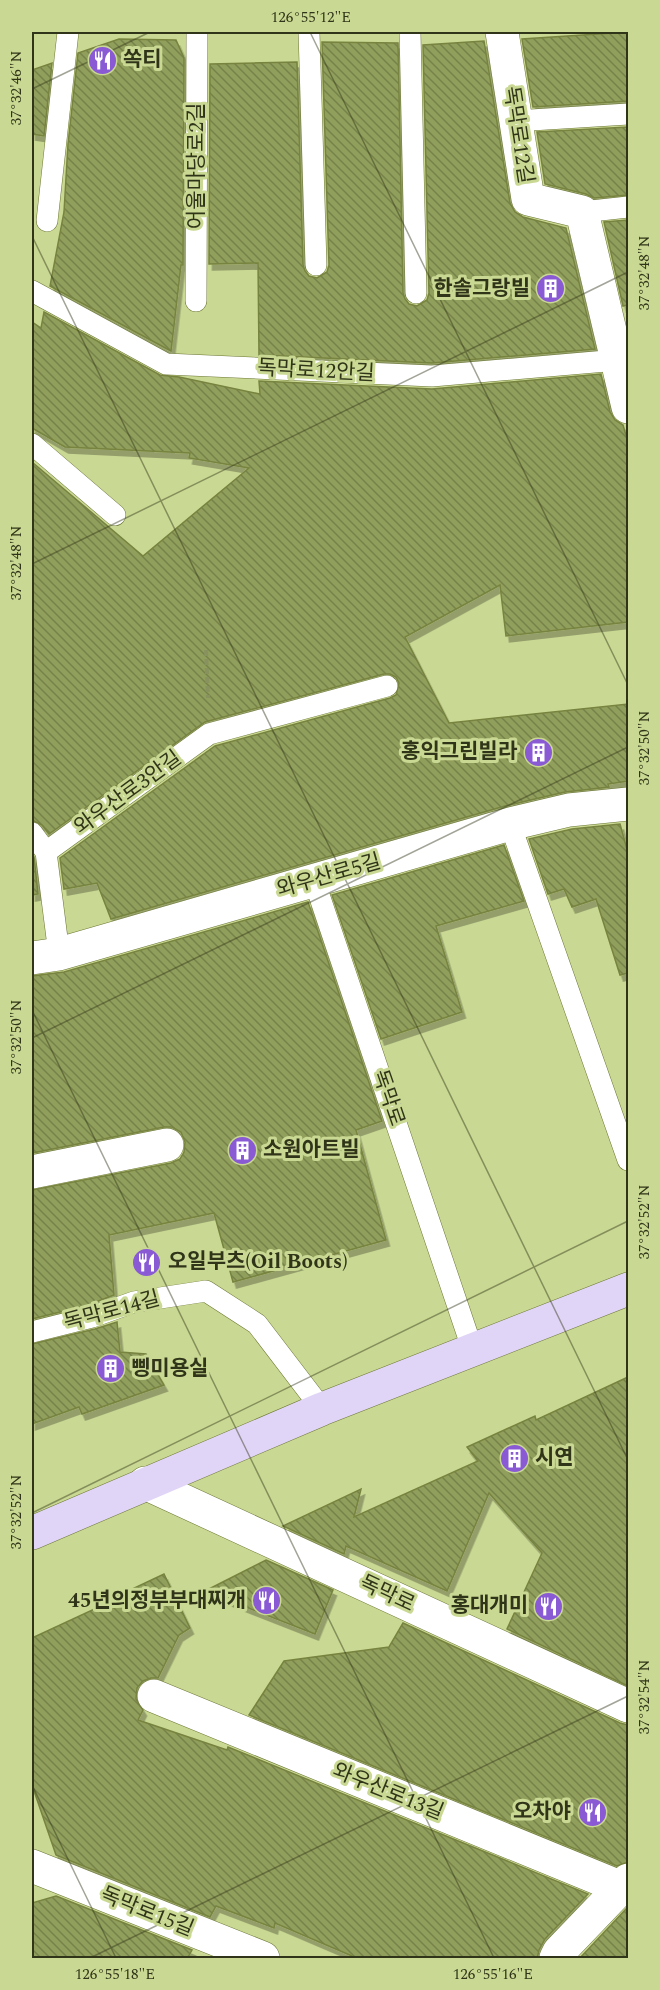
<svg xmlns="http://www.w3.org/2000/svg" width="660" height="1990" font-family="Spectral,'Noto Sans KR',serif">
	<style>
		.building { fill: url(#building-back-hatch); stroke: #778440; stroke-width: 1.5; filter: url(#shadow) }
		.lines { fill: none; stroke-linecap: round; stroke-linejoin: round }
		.lane-casing { stroke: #6b7734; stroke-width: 22 }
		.street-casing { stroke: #6b7734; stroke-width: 34 }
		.secondary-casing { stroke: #6b7734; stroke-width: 34 }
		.path { stroke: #87925e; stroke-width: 4; stroke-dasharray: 6 3; stroke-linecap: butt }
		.lane { stroke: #fff; stroke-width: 21 }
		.street { stroke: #fff; stroke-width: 33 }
		.secondary { stroke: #e1d5f7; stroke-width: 33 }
		.ticks { fill: none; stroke: #303519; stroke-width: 1.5; stroke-opacity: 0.45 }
		.labels { text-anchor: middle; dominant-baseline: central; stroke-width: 6; stroke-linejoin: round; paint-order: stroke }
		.poi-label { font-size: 21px; font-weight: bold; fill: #303519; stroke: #c9d892; text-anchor: start }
		.street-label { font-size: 21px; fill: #303519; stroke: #c9d892 }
		.neatline { fill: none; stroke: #303519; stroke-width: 2 }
		.ticks-label { font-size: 15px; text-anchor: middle; fill: #303519 }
	</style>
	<defs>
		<pattern id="building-back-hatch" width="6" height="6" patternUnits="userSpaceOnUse" patternTransform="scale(1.5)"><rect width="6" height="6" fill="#919f5b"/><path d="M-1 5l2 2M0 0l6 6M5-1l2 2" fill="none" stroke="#77824a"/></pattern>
		<filter id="shadow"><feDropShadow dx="3.5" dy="6" stdDeviation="0" flood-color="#0004"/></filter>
	</defs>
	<rect width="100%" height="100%" fill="#c9d892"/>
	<g class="building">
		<path d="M628 32V101L533 107 522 39Z"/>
		<path d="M119 39 176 40 184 58 183 265H181L171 351 50 286 64 212 68 144 78 53Z"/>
		<path d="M484 41 510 203 515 212 523 217 566 228 595 349 432 363 259 355 258 263 209 264 210 64 297 62 303 265 305 271 309 276 317 278 327 272 329 265 322 42 398 43 403 293 405 299 409 304 417 306 427 300 429 293 423 45Z"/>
		<path d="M52 63 44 136 32 134V70Z"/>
		<path d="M628 127V195L594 198 586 194 545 184 537 132Z"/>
		<path d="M628 220V305L623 306 604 222Z"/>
		<path d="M44 312 160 375 179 377 260 394 259 381 432 389 601 374 610 412 615 420 623 425 627 439 628 622 506 636 500 585 405 637 449 723 628 704V781L608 784 609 787 565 792 505 806 111 919 97 883 64 889 60 858 215 746 390 698 396 695 399 683 396 677 390 674H384L205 722 49 834 42 825 32 820V462L143 556 249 468 189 458 190 453 65 447 32 428V322L41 328Z"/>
		<path d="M620 824 628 853V973L620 975 596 899 572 907 564 889 548 894 529 839 572 829Z"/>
		<path d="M504 845 524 901 436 926 462 1012 381 1039 332 895Z"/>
		<path d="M32 854 34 857 38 894 32 895Z"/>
		<path d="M308 902 382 1121 356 1130 386 1240 233 1282 214 1213 109 1235 114 1295 88 1305 32 1319V1190L171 1163 180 1159 184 1152 185 1142 181 1132 172 1127H164L32 1153V976L64 972Z"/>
		<path d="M117 1322 120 1352 146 1354 164 1385 82 1414 79 1407 32 1424V1344L95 1329Z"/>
		<path d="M628 1377V1686L507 1629 542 1553 489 1493 447 1591 346 1546 344 1554 283 1526 361 1489 354 1517 478 1461 467 1447 535 1416 536 1420Z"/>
		<path d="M266 1560 333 1590 315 1634 205 1591Z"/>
		<path d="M164 1574 190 1628 179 1635 158 1678H151L143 1681 137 1688 136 1699 143 1710 138 1720 227 1750 228 1747 588 1894 545 1939 539 1950 537 1959H359L275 1923 274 1928 216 1906 210 1917 56 1855 32 1785V1638L114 1600 113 1598Z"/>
		<path d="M403 1623 620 1723 628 1725V1862L617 1866 249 1715 284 1661 389 1647Z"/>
		<path d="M56 1896 192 1950 187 1959H32V1903Z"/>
		<path d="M628 1907V1959H579Z"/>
	</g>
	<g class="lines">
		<defs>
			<g id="lane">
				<path d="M309 32 316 265"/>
				<path d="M410 32 416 293"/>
				<path d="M515 121 628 114"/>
				<path d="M582 212 628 207"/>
				<path d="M47 221 68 32"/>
				<path d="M32 291 166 364 432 376 618 360"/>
				<path d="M196 301 197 32"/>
				<path d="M32 444 115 515"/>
				<path d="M510 824 628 1160"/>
				<path d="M32 833 46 852 59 954"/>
				<path d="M46 852 209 734 387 686"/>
				<path d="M314 880 473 1351"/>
				<path d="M32 1332 92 1317 134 1302 206 1291 257 1324 322 1409"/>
			</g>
			<g id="street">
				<path d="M502 32 528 199 582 212 628 407"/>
				<path d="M32 958 59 954 510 824 569 810 628 804"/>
				<path d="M32 1172 167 1145"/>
				<path d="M145 1483 628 1706"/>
				<path d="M154 1696 622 1888"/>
				<path d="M32 1866 263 1958"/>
				<path d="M556 1958 559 1952 628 1880"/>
			</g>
			<path id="secondary" d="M32 1533 322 1409 628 1289"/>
		</defs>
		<use href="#lane" class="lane-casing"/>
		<use href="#street" class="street-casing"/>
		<use href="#secondary" class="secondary-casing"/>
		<path class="path" d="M206 650 208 698"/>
		<use href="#lane" class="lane"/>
		<use href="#street" class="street"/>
		<use href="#secondary" class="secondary"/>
	</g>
	<path class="ticks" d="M310 32 628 685M32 89 150 32M32 236 628 1460M32 564 628 272M32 1010 494 1958M32 1038 628 747M32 1513 628 1221M32 1785 116 1958M90 1958 628 1696"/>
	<defs>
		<symbol id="restaurant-disc" viewBox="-11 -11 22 22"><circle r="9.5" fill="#895ad4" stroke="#c9d892"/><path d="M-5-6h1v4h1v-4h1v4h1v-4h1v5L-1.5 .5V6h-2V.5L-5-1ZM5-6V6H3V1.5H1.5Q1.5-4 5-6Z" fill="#fff"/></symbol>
		<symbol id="building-disc" viewBox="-11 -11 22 22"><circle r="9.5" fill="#895ad4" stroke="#c9d892"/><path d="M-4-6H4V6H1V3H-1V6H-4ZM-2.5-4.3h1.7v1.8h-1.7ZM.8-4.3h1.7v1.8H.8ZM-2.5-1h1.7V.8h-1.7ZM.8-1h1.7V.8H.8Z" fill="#fff"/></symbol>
	</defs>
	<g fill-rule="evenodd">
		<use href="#restaurant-disc" x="86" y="44" width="33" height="33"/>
		<use href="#building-disc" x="534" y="272" width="33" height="33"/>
		<use href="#building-disc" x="522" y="736" width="33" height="33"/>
		<use href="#building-disc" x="226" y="1134" width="33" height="33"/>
		<use href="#restaurant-disc" x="130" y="1246" width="33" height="33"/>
		<use href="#building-disc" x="94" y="1352" width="33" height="33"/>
		<use href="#building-disc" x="498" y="1442" width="33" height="33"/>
		<use href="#restaurant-disc" x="250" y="1584" width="33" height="33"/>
		<use href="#restaurant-disc" x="532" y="1590" width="33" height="33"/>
		<use href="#restaurant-disc" x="576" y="1796" width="33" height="33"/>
	</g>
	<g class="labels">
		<g class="poi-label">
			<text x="123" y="60">쏙티</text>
			<text x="530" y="289" text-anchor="end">한솔그랑빌</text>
			<text x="517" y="752" text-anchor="end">홍익그린빌라</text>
			<text x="263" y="1150">소원아트빌</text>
			<text x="168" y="1262">오일부츠(Oil Boots)</text>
			<text x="131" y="1369">삥미용실</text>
			<text x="535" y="1458">시연</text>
			<text x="246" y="1601" text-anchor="end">45년의정부부대찌개</text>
			<text x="528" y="1606" text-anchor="end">홍대개미</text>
			<text x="571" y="1812" text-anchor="end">오차야</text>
		</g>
		<g class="street-label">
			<text transform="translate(518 135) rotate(81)">독막로12길</text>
			<text transform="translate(197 166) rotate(-90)">어울마당로2길</text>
			<text transform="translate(316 371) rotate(3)">독막로12안길</text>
			<text transform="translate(128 793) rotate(-36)">와우산로3안길</text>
			<text transform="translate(329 876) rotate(-16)">와우산로5길</text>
			<text transform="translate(388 1098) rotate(71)">독막로</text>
			<text transform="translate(112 1311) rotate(-15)">독막로14길</text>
			<text transform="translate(387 1594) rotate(25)">독막로</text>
			<text transform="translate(388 1792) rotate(22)">와우산로13길</text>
			<text transform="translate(147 1912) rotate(22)">독막로15길</text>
		</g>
	</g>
	<rect width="660" height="1990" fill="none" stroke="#c9d892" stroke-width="66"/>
	<rect x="33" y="33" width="594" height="1924" class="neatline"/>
	<g class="ticks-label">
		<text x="311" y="22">126°55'12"E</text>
		<text transform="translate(16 88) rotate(-90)" y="5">37°32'46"N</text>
		<text transform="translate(644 273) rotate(-90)" y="5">37°32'48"N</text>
		<text transform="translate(16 563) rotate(-90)" y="5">37°32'48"N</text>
		<text transform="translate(644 748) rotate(-90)" y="5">37°32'50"N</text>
		<text transform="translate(16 1037) rotate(-90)" y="5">37°32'50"N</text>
		<text transform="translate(644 1222) rotate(-90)" y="5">37°32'52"N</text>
		<text transform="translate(16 1512) rotate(-90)" y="5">37°32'52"N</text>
		<text transform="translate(644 1697) rotate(-90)" y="5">37°32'54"N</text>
		<text x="115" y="1979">126°55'18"E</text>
		<text x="493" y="1979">126°55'16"E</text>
	</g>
</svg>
